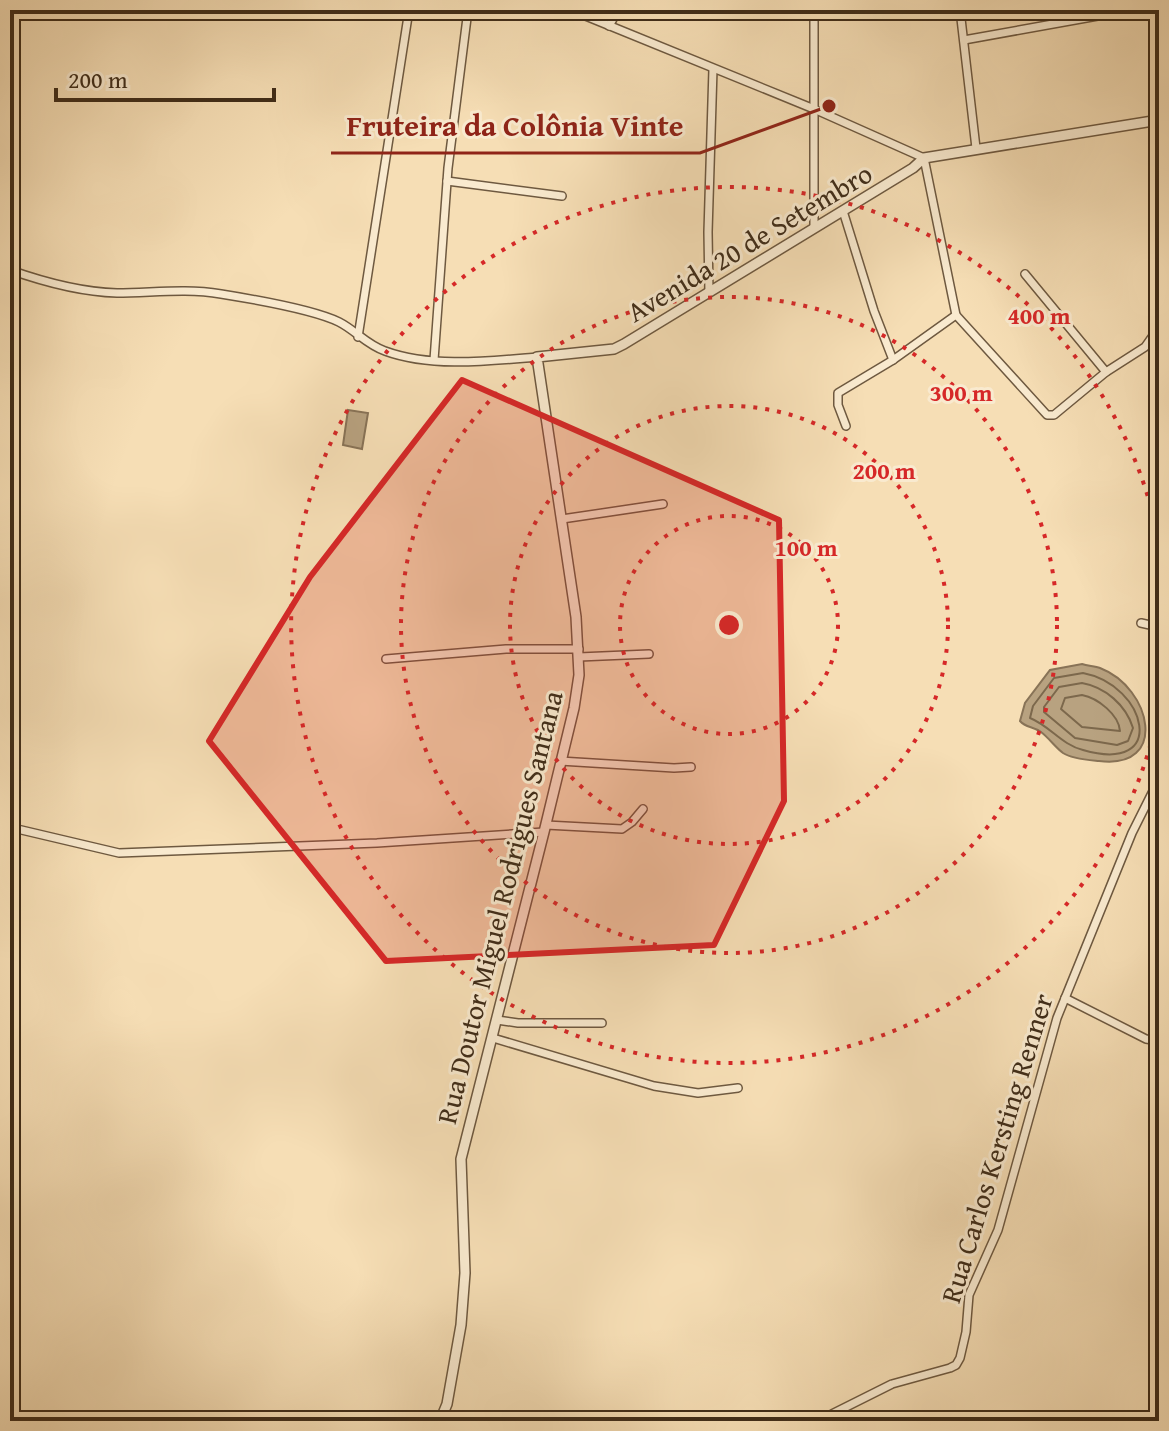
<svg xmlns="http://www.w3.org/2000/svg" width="1169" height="1431" font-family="'Gentium Book Plus',serif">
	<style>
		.water { fill: #b8a280; stroke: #887357; stroke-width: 2 }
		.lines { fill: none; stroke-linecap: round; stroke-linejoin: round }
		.shore { stroke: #7c684c; stroke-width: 2 }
		.minor-casing { stroke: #6e5940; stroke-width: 10 }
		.tertiary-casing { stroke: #6e5940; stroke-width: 12 }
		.minor { stroke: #f9eacf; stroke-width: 7 }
		.tertiary { stroke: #f9eacf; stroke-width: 9 }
		.marked { fill: #d62828; fill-opacity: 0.2; stroke: #d62828; stroke-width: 6; stroke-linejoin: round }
		.ring { fill: none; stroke: #d62828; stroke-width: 4; stroke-dasharray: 4 8 }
		.labels { text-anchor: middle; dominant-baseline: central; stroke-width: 6; stroke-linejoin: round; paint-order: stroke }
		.street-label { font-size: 28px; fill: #402d19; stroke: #f9eacf }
		.centre { fill: #d62828; stroke: #f9eacf; stroke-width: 4 }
		.ring-label { font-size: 24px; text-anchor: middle; font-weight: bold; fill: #d62828; stroke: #f9eacf; stroke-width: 6; stroke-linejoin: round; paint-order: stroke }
		.leader { fill: none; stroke: #8f2418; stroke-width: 3 }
		.callout-dot { fill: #8f2418; stroke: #f9eacf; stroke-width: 3 }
		.callout-label { font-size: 30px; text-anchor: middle; font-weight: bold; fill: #8f2418; stroke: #f9eacf; stroke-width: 6; stroke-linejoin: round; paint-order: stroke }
	</style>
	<rect width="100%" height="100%" fill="#f6deb5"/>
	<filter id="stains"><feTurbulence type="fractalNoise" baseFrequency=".0025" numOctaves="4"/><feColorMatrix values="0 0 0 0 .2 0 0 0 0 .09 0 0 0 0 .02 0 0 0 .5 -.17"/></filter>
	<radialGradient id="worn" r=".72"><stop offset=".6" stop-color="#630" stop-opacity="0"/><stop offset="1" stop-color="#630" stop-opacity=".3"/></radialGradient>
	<g class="water">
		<path d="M348 410 368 413 362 449 343 445Z"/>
		<path d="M1082 664C1088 666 1095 666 1100 668 1152 688 1169 770 1099 761 1089 760 1072 759 1063 753 1055 747 1049 738 1041 732 1033 726 1026 728 1020 721L1025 703 1050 670Z"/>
	</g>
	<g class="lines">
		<g class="shore">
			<path d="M1083 673C1147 685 1169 775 1083 750 1062 745 1050 726 1030 718L1033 706 1054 678Z"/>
			<path d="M1082 683C1105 687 1126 705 1133 728L1128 741 1117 745 1075 738 1044 712V707L1059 687Z"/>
			<path d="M1082 695C1098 698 1119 715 1120 731L1082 727 1061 709 1065 698Z"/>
		</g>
		<defs>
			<g id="minor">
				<path d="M571 10 814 109 924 158 956 315 1047 415H1054L1106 372 1145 347 1159 327"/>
				<path d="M960 10 976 148"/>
				<path d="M609 26 618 10"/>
				<path d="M964 40 1131 10"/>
				<path d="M447 181 562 196"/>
				<path d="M843 211 874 311 893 360"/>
				<path d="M814 228V10"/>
				<path d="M10 270C44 282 81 292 117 293 152 293 185 288 221 294 252 299 312 309 339 322 355 330 367 345 385 351 431 368 490 361 537 357"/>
				<path d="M1025 274 1106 372"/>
				<path d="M709 292 708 232 713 69"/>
				<path d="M358 337 409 10"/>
				<path d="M434 360 448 168 468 10"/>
				<path d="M846 426 838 405V393L893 360 956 315"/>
				<path d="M562 519 663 504"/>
				<path d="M1141 623 1159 627"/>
				<path d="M579 657 649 654"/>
				<path d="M386 659 506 649H579"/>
				<path d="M560 761 674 768 691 767"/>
				<path d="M546 825 622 829 632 822 643 809"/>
				<path d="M13 828 119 853 377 843 544 832"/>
				<path d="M1065 998 1146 1039 1159 1041"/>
				<path d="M497 1020 518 1023H602"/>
				<path d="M493 1038 654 1086 698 1093 738 1088"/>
				<path d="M832 1414 892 1384 950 1368 956 1365 960 1358 966 1332 969 1295 998 1230 1057 1018 1132 833 1159 779"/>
			</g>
			<path id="tertiary" d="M440 1421 447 1404 461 1325 465 1273 461 1159 544 832 574 708 579 675 576 617 537 357 614 349 624 344 913 168 924 158 1159 120"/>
		</defs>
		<use href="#minor" class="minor-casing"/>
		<use href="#tertiary" class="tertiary-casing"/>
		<use href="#minor" class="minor"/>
		<use href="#tertiary" class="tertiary"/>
	</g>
	<path class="marked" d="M462 380 779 520 784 801 714 945 386 961 209 741 310 577Z"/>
	<g class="ring">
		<circle cx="729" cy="625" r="109"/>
		<circle cx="729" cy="625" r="219"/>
		<circle cx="729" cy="625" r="328"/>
		<path d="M1159 709A438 438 0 1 1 1159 541"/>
	</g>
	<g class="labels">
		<g class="street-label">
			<text transform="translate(749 242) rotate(-31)">Avenida 20 de Setembro</text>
			<text transform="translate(499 907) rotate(-76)">Rua Doutor Miguel Rodrigues Santana</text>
			<text transform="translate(996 1148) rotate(-73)">Rua Carlos Kersting Renner</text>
		</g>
	</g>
	<circle cx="729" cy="625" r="12" class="centre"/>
	<g class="ring-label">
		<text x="1039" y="324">400 m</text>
		<text x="961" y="401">300 m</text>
		<text x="884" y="479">200 m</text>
		<text x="806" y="556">100 m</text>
	</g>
	<path class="leader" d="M829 106L700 153H331"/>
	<circle class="callout-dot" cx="829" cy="106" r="8"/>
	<g class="callout-label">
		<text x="515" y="136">Fruteira da Colônia Vinte</text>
	</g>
	<rect width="1169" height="1431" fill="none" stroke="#f6deb5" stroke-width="40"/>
	<rect x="12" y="12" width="1145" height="1407" fill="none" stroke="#402d19" stroke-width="4"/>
	<rect x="20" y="20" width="1129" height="1391" fill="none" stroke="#402d19" stroke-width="2"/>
	<path d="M56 88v12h218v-12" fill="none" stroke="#402d19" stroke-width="4"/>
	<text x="68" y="88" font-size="24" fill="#402d19" stroke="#f9eacf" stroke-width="6" paint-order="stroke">200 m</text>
	<rect width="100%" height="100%" filter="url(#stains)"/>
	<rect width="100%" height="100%" fill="url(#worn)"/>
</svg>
